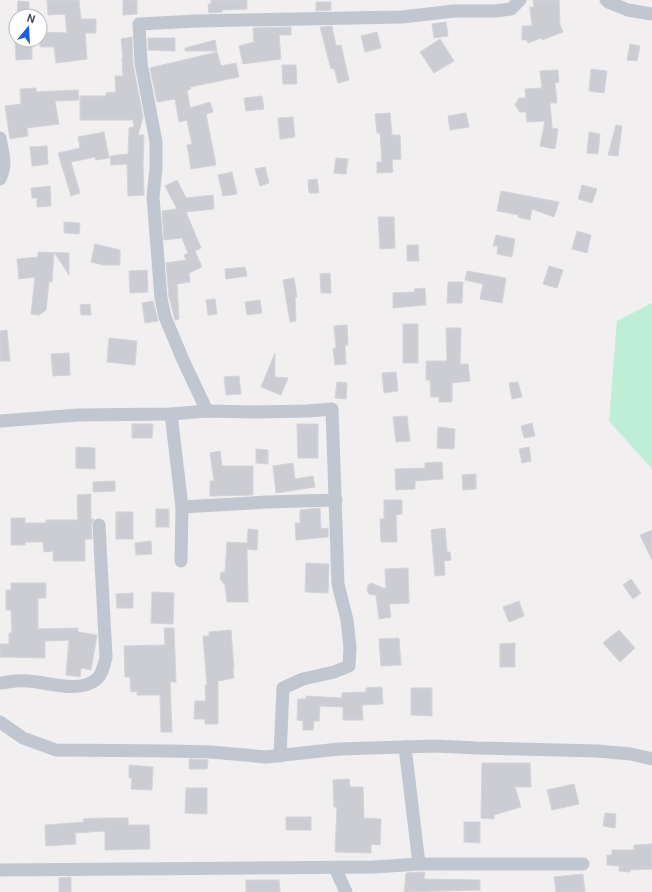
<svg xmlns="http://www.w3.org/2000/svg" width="652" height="892" font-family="Roboto,sans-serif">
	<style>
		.green { fill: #beeed6 }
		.building { fill: #cccdd3; stroke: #d3d4da }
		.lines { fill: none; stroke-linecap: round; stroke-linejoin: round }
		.minor { stroke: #c0c7d0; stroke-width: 13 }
	</style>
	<rect width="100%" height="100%" fill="#f1efef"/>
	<path class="green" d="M652 303V469L609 421 617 321Z"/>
	<g class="building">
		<path d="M47 0H79L81 19H96V33H85L87 59 56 63 54 47H40V32L67 33 65 14 48 15Z"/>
		<path d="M123 0H137V14L123 15Z"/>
		<path d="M211 0H247V9L222 10V12L209 13 208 4H211Z"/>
		<path d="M533 0H559L560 25 563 32 542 40 541 38 528 43 527 40H522V26H532L530 7H534Z"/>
		<path d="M18 1 29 2V16H17Z"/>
		<path d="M316 2H331V10L316 11Z"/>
		<path d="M446 22 448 36 434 38 432 24Z"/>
		<path d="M332 26 336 46 341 45 349 80 338 83 334 68 331 69 320 27Z"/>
		<path d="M291 27V35H279L281 59 243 64 239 46 254 42 253 28Z"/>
		<path d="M377 32 381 48 365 52 361 36Z"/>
		<path d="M132 37 133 64 143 117 138 135H144L143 165 144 195 128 196 127 164 111 165 110 156 128 154 129 128 134 127 133 120H80V96H106V93L116 92 115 76H123L122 58H123L121 39Z"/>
		<path d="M148 38H175V51L148 50Z"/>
		<path d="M440 39 454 61 434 73 420 52Z"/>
		<path d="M15 40H32V59L16 60Z"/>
		<path d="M215 40 217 51H185V48Z"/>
		<path d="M630 44 640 46 637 61 627 60Z"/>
		<path d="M217 52 221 66 236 63 239 77 190 87 191 89 187 90 190 108 210 102 213 112 206 114 216 165 191 169 187 145 192 144 187 120 179 122 175 99 157 102 150 68Z"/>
		<path d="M282 65H296L297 84H283Z"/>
		<path d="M591 69 607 71 604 93 589 91Z"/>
		<path d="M558 70 559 82 555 83 557 103H550L552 128 558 129 555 149 540 146 545 121 527 122 526 112H520L515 105 519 98H526L525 89 542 88 540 71Z"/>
		<path d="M36 88V92L78 90 79 100 55 101 59 124 27 128 28 136 10 139 5 106 21 104 20 89Z"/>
		<path d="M262 96 264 109 246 111 244 98Z"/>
		<path d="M390 113 392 135H400L401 159 392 160 393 172 377 173V162H382L380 133H377L375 114Z"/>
		<path d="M466 113 469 127 450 130 448 116Z"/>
		<path d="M293 117 295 137 280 139 278 118Z"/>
		<path d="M616 125 622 126 618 156 608 155Z"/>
		<path d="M104 132 109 158 96 160 95 157 71 162 80 193 71 196 58 153 80 148 78 137Z"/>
		<path d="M589 132 600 134 598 154 587 153Z"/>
		<path d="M47 146 48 164 32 166 30 147Z"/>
		<path d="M336 158 348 159 346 174 334 173Z"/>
		<path d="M265 167 269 183 260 186 255 169Z"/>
		<path d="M232 172 237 194 223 196 218 175Z"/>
		<path d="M317 179 319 193H309L308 180Z"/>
		<path d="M177 180 186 198 213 195 214 209 186 212 201 248 195 251 202 267 189 273 190 282 177 284 179 319 175 320 169 297 166 263 186 260 184 255 188 253 182 238 164 240 162 211 177 209 165 186Z"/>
		<path d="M582 185 597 189 592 203 578 199Z"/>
		<path d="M50 186 51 206 37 207V198H32L31 188Z"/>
		<path d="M501 191 559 202 554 217 532 209 530 220 518 217 519 215 497 211Z"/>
		<path d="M378 217H394L395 248 380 249Z"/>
		<path d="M64 222 80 223 79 234 64 233Z"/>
		<path d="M577 231 591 235 587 253 572 249Z"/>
		<path d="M496 235 515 239 512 257 497 254 498 246H493Z"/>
		<path d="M95 244 120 250V265H103L91 262Z"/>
		<path d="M407 245H418L419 261H407Z"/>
		<path d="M38 252 69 253V275L54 252 52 282H49L46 310 39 315 31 314 35 277 19 279 17 259 38 257Z"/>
		<path d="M549 266 563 270 557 288 543 284Z"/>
		<path d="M245 267 247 276 226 279 225 269Z"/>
		<path d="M147 270 148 292 130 293 129 271Z"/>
		<path d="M467 271 506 278 502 303 480 299 483 284 465 280Z"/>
		<path d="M330 273 331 293H321L320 274Z"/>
		<path d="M294 278 297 297 295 298 296 321 290 322 283 280Z"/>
		<path d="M448 282H463L462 303H447Z"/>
		<path d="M425 288 426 305 393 308V293L415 292 414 289Z"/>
		<path d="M215 299 217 314 208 315 206 300Z"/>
		<path d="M260 300 262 313 247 315 245 302Z"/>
		<path d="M153 301 158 321 145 323 142 303Z"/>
		<path d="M90 304 91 315H81L80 305Z"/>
		<rect x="403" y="324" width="15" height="39"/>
		<path d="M347 325 348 345H345L346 364 335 365 333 348H336L334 326Z"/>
		<path d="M446 328H461L460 364H468L470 381 452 383V402H439V397H431L430 380H426V361H447Z"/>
		<path d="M7 330 10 361H0V331Z"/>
		<path d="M109 338 137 341 135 365 107 362Z"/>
		<path d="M69 353 70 375 53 376 51 354Z"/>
		<path d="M275 353V377L288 378 281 395 261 387Z"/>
		<path d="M396 372 398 391 384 393 382 373Z"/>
		<path d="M239 376 241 394 226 395 224 377Z"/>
		<path d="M337 382 347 383 346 399 335 398Z"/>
		<path d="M518 382 522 397 512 399 509 383Z"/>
		<path d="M407 416 410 441 396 442 393 417Z"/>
		<path d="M532 423 535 436 524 438 521 426Z"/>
		<path d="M132 424H153L152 438H132Z"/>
		<path d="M297 424H318V458H298Z"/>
		<path d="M438 427 455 429 454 449 437 448Z"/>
		<path d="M76 447 95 448V469L76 468Z"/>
		<path d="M529 447 531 461 522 463 519 449Z"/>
		<path d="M256 449 268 450V464L256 463Z"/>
		<path d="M220 451 222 466H253V495L210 496V481H214L210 453Z"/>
		<path d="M442 462 443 479 415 481V489L396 490 395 469 425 468V463Z"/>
		<path d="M293 463 295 479 313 476 315 487 276 493 273 466Z"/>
		<path d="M476 474V489L463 490 462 475Z"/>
		<path d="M115 481V491L93 492V482Z"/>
		<path d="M91 494V519H94L91 525 92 539H85V561H53V551L44 552 43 542H25V545H11V518H25V523H46V520H78L77 495Z"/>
		<path d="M384 500H402V514L396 515 397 542H381L380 519H384Z"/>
		<path d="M320 508 321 529 328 528V537L296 540 295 523H300V510Z"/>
		<rect x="156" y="509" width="13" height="18"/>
		<rect x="116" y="512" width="17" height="27"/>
		<path d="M445 528 447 552H450L451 560 444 561 445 575 435 576 431 530Z"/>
		<path d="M248 529 258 530 257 550 247 549 248 602H227L225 585 220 579 221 572H225L227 542 247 543Z"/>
		<path d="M652 530V560L640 535Z"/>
		<path d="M151 541 152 554 136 555 135 543Z"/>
		<path d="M306 563 329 564 328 593 305 592Z"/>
		<path d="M408 568 409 603 389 604 391 617 379 619 376 595 369 594 367 591 368 585 371 583 386 589 385 569Z"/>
		<path d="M631 579 641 593 633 599 623 585Z"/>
		<path d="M11 583H46V598H38V629L78 628V632L97 635 91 670 81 668 80 677 66 675 69 640 45 641V658L0 657V644H9V633H12L11 610H6V590H11Z"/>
		<path d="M152 592 174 593 173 624 151 623Z"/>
		<path d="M133 593V608H117L116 594Z"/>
		<path d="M519 601 524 616 509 622 503 607Z"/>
		<path d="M164 628H174L176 682H170L172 732H161L160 695H137V691L131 692 130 677H125L124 646 165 645Z"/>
		<path d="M231 630 234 669H233L234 678 218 681V724H205V719H194L195 701H206L205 685H207L203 636H209V632Z"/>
		<path d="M619 630 635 648 620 662 603 643Z"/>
		<path d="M399 638 401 665 381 666 379 639Z"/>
		<path d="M515 643V667H500V644Z"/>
		<path d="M382 687 383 704 362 705 363 720H343V707L320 706 319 721H314L313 730H303V721L297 720 298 699H306V696L342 698V693L366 692V688Z"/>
		<path d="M411 688H432V716L411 715Z"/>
		<path d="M189 759 208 760 207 769H189Z"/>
		<path d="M482 763H530L531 787H515L521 807 494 815V819L481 818Z"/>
		<path d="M129 765 153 767 152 790 131 789 132 778H129Z"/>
		<path d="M349 779 350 787H363L364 818 381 819 380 845 371 844V853L335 852 337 807H334L333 780Z"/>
		<path d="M574 784 579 804 552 810 547 790Z"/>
		<path d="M186 788H207V814L185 813Z"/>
		<path d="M605 813 616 814 615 828 603 826Z"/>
		<rect x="286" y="817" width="25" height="13"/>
		<path d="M102 818H128V825H149L150 849 105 850V831L75 833 76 844 46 846 45 825 84 822 83 819Z"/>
		<path d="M464 822H480V843L464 842Z"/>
		<path d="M652 844V869L630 870V872L619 871V866L607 865V855H612V850H634V845Z"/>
		<path d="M425 872 424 879 480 880V890L404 892 406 873Z"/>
		<path d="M583 874 585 892H556L554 877Z"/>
		<path d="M71 877V892H59V878Z"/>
		<path d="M246 880H279L280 892H246Z"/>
	</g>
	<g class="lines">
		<g class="minor">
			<path d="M606 0 608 2 628 10 652 14"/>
			<path d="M0 138C3 154 7 164 0 179"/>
			<path d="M207 411 183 360 165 317 161 298 153 197 156 168V142L141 63 139 24 196 21 402 17 454 11H495L511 9 520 0"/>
			<path d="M171 414 182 507 181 561"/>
			<path d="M0 421 78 415 171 414 207 411 255 412 308 411 332 409 338 584 347 620 350 647 349 666 334 672 303 679 283 688 280 756"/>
			<path d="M182 507 267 502 336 500"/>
			<path d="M0 683C9 682 19 680 28 681 47 682 77 693 94 681 102 677 104 665 106 657L99 525"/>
			<path d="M0 722 23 738 56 750 171 751 211 752 266 757 339 749 435 746 477 748 597 751 631 754 652 759"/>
			<path d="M405 747 419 864H583"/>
			<path d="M335 868 346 892"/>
			<path d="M0 870 374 867 419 864"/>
		</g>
	</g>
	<g transform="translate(28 28) rotate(18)"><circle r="19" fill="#ffffff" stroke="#b5b9be"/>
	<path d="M0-3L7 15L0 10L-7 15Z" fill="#1f5cdb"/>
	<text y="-6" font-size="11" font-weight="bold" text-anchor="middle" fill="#47505c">N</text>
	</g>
</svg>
